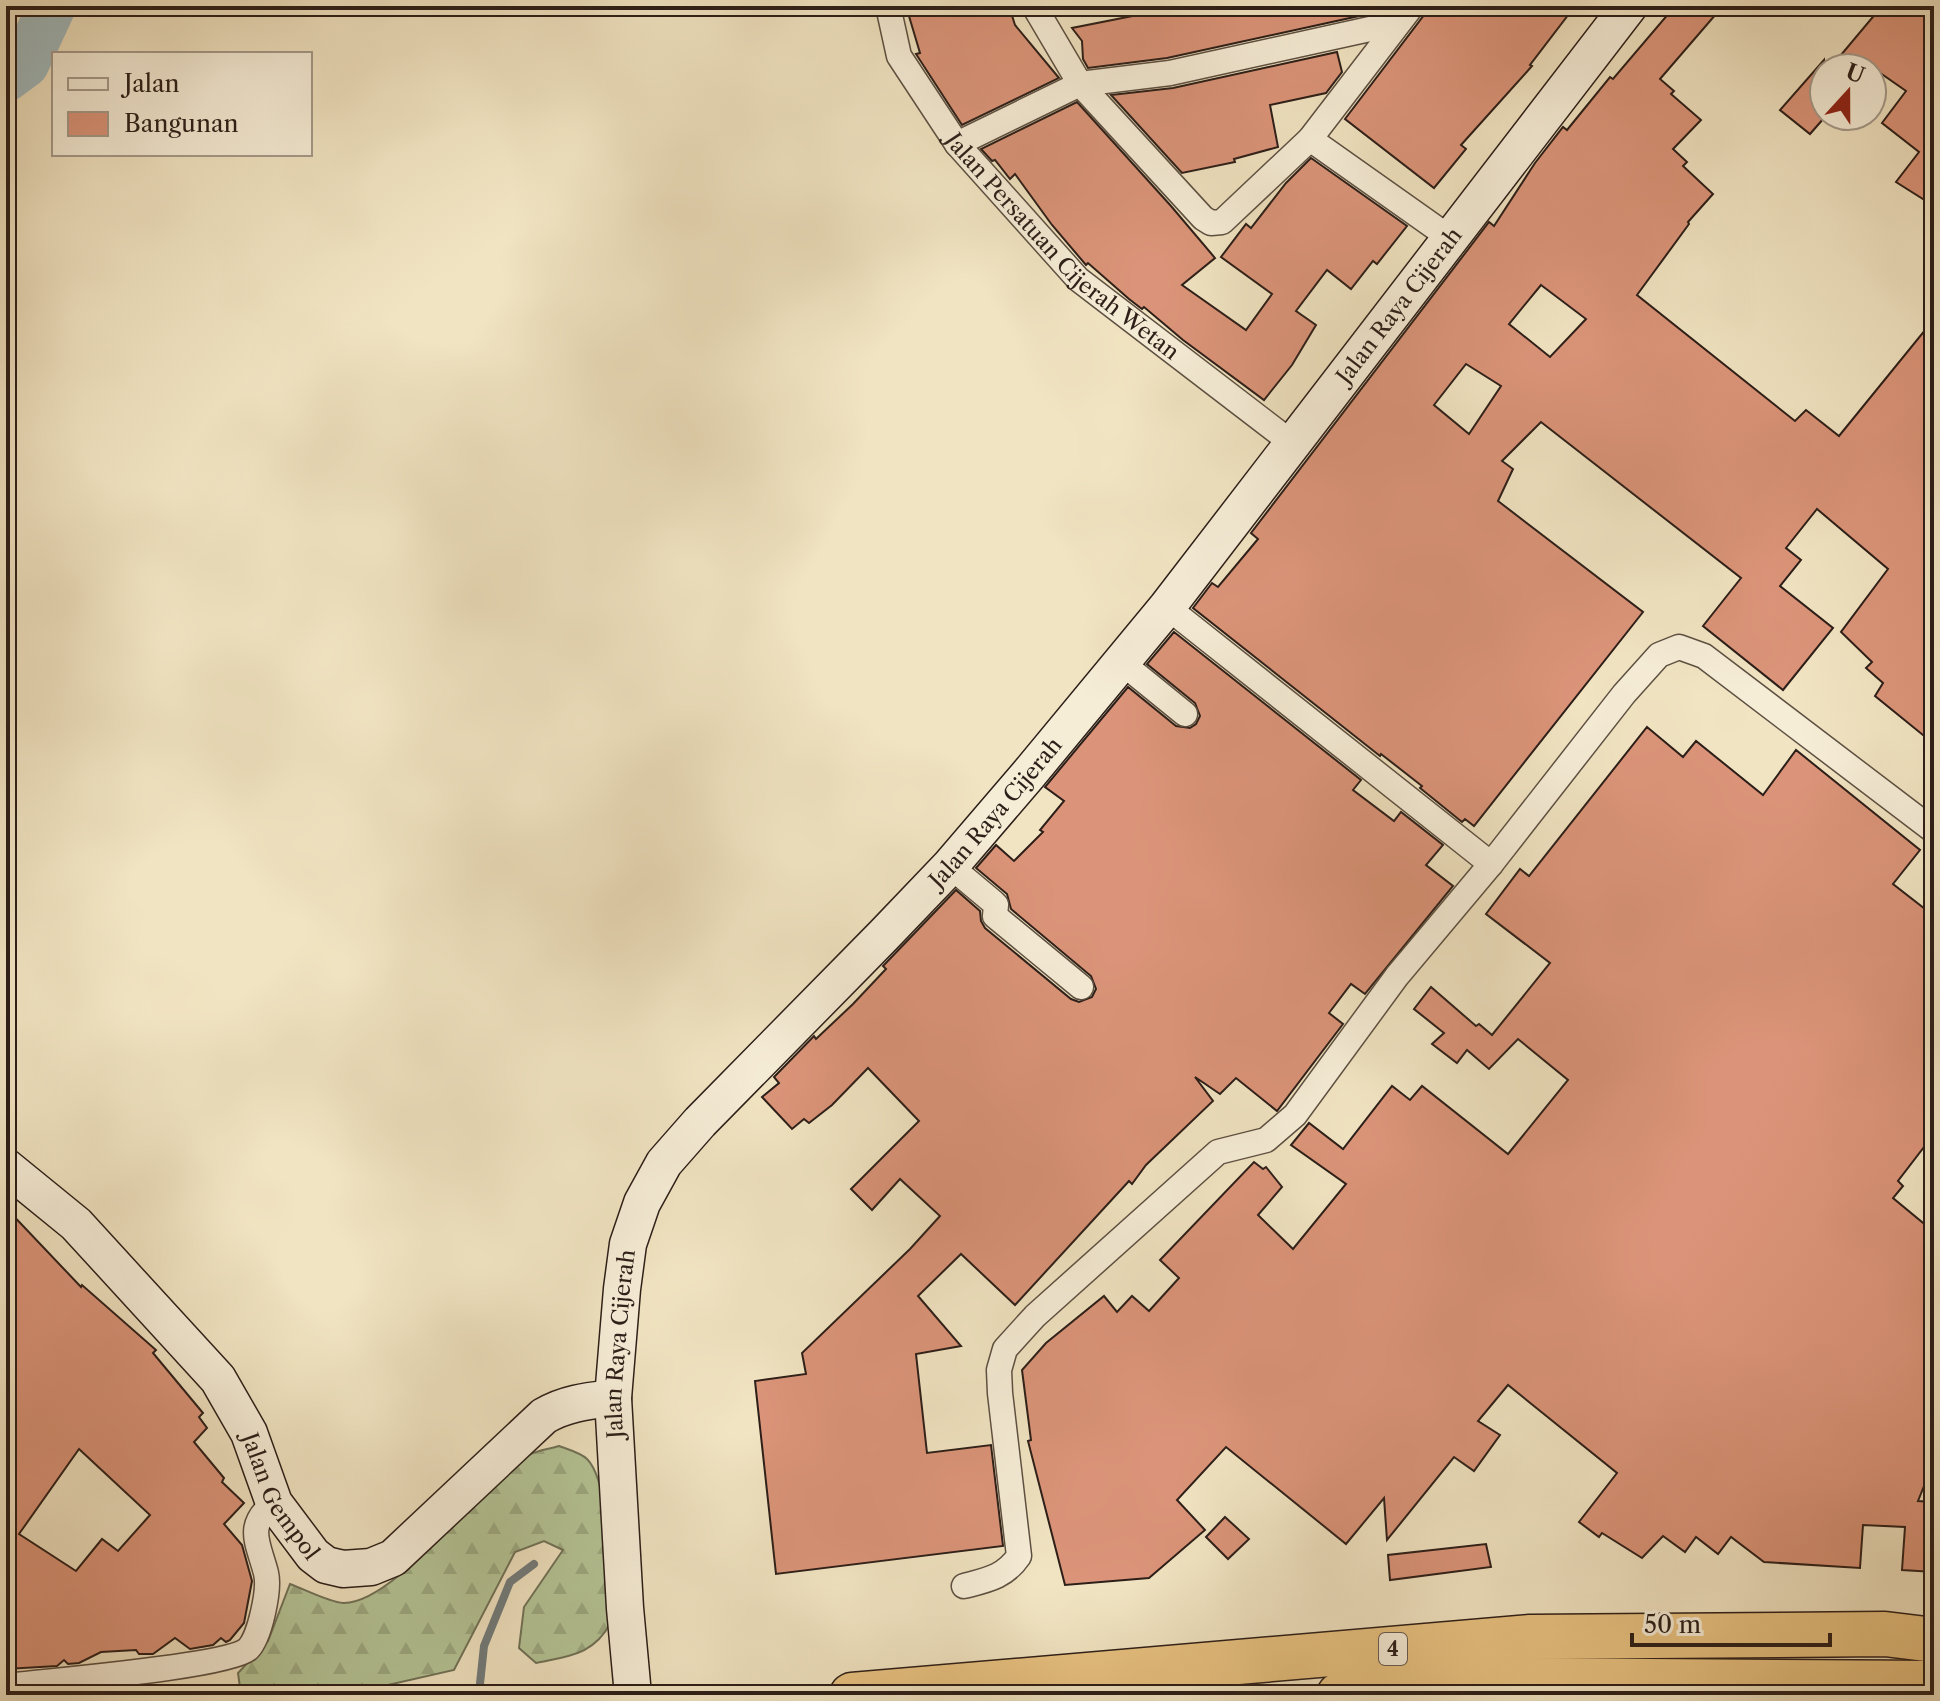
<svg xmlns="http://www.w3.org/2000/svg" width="1940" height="1701" font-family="'Libre Caslon Text',serif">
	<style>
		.forest { fill: url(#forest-firs); stroke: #707258; stroke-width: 2 }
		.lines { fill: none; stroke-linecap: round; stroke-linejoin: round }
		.stream { stroke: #727c7c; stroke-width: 8 }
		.river { stroke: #a1bbbf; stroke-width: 48 }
		.building { fill: #db9479; stroke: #2c1e18; stroke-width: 2; fill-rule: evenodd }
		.street-casing { stroke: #5d5042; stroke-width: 27 }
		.secondary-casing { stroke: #2c1e18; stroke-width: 39 }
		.highway-casing { stroke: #2c1e18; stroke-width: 47 }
		.street { stroke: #f6edd7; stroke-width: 24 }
		.secondary { stroke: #f6edd7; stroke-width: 36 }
		.highway { stroke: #e8c281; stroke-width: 44 }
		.labels { text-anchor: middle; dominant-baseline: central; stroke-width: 6; stroke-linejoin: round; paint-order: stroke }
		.shield { fill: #f6edd7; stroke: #695c51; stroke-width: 2 }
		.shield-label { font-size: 20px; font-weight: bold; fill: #2c1e18 }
		.street-label { font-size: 22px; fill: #2c1e18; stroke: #f6edd7 }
	</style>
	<defs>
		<pattern id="forest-firs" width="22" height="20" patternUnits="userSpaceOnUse" patternTransform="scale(2)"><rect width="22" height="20" fill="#b5c597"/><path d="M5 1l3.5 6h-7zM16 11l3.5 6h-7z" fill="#9ca981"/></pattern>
	</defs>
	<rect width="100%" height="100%" fill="#f1e4c2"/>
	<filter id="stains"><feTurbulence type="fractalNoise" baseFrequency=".0025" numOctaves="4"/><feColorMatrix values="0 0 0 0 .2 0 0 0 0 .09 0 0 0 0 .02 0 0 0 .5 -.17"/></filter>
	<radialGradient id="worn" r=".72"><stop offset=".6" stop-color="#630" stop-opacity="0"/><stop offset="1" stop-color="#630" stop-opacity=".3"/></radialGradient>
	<path class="forest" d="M559 1446C567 1449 581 1453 587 1459 612 1484 609 1586 611 1622 594 1655 569 1656 536 1663L519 1648 524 1607 563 1550 544 1541 515 1552 454 1670 366 1690 320 1692 315 1695H241L238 1673 268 1641 290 1584C304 1589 329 1602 343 1603 394 1605 481 1484 529 1455 537 1450 550 1449 559 1446Z"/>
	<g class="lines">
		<path class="stream" d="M479 1693 484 1646 510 1582 534 1564"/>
		<path class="river" d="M6 78 25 64 52 6"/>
	</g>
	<g class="building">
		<path d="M906 6H1009L1015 25 1059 78 962 125 916 54 920 53Z"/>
		<path d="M1183 6H1393L1391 9 1167 58 1088 68 1083 59 1082 41 1072 28Z"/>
		<path d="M1427 6H1575L1530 65 1532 66 1461 145 1466 149 1434 188 1345 119 1424 15Z"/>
		<path d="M1675 6H1723L1660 79 1674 91 1671 94 1701 120 1673 149 1687 162 1683 166 1713 194 1688 222 1689 224 1637 295 1795 421 1806 410 1839 436 1934 319V744L1875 696 1883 683 1866 668 1872 662 1841 632 1888 569 1817 509 1786 548 1801 560 1780 586 1833 628 1783 690 1703 626 1741 578 1541 422 1502 461 1513 469 1498 501 1643 612 1474 826 1465 819 1462 822 1420 788 1422 786 1381 754 1380 756 1193 608 1212 583 1218 587 1258 539 1251 533 1489 222 1494 226 1535 163 1563 127 1567 130 1610 77 1613 79ZM1541 285 1586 319 1550 357 1509 324ZM1466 364 1501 386 1469 434 1434 405Z"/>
		<path d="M1882 6H1934V206L1896 182 1919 152 1882 123 1906 91 1873 68H1830Z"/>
		<path d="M1337 52 1342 72 1326 93 1270 105 1278 147 1234 159 1235 162 1182 173 1111 95 1173 88Z"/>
		<path d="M1824 60V118L1810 134 1780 110Z"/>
		<path d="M1077 102 1171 206 1215 258 1182 285 1246 330 1272 294 1221 257 1246 224 1251 228 1286 183 1311 158 1407 226 1377 264 1373 261 1351 289 1327 270 1296 311 1316 325 1292 365 1264 400 1183 340 1144 307 1142 309 1129 299 1088 263 1086 265 1052 225 1015 174 1010 179 995 160 992 161 981 149Z"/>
		<path d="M1174 632 1361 780 1353 790 1394 821 1401 812 1443 845 1426 865 1453 886 1365 994 1351 984 1329 1013 1343 1024 1277 1111 1236 1078 1220 1094 1195 1077 1213 1101 1146 1165 1132 1184 1129 1181 1015 1305 961 1254 918 1296 961 1346 916 1354 927 1453 991 1445 1003 1546 776 1574 755 1381 806 1374 802 1353 910 1249 940 1216 900 1179 872 1210 851 1189 919 1121 868 1068 832 1105 809 1123 804 1119 792 1129 762 1097 779 1083 774 1077 814 1036 816 1039 853 1004 886 969 883 966 956 890 980 911 981 921 985 928 1071 999 1079 1002 1092 997 1096 989 1091 976 1011 909 1007 894 976 868 996 845 1014 861 1043 832 1040 830 1064 801 1045 787 1128 687 1176 726 1190 728 1196 724 1200 716 1195 703 1147 664Z"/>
		<path d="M1647 727 1683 757 1696 741 1763 795 1796 750 1920 850 1893 884 1934 916V1134L1898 1181 1903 1186 1893 1198 1934 1232V1461L1918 1501 1934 1502V1572L1902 1570 1905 1527 1863 1525 1860 1568 1764 1562 1731 1537 1718 1554 1696 1537 1685 1552 1663 1536 1642 1558 1602 1533 1599 1537 1579 1522 1617 1473 1508 1385 1478 1421 1500 1435 1474 1471 1454 1457 1387 1540 1384 1498 1346 1544 1226 1447 1177 1500 1205 1530 1149 1578 1065 1585 1028 1441 1031 1440 1022 1370 1046 1343 1104 1296 1117 1312 1132 1296 1149 1311 1179 1278 1160 1260 1254 1162 1263 1169 1266 1167 1282 1187 1258 1215 1293 1249 1346 1184 1291 1145 1309 1123 1343 1149 1392 1086 1410 1100 1422 1086 1508 1154 1568 1080 1518 1039 1489 1069 1467 1050 1457 1063 1432 1044 1444 1033 1414 1009 1431 987 1476 1026 1479 1024 1492 1035 1550 963 1486 914 1520 869 1529 876Z"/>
		<path d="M6 1208 81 1287 82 1285 156 1350 153 1353 203 1413 199 1417 207 1428 194 1442 224 1478 222 1482 244 1503 224 1524 242 1545 252 1581 244 1623 230 1640 226 1642 221 1638 213 1645 190 1649 175 1638 153 1654H139L136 1650 101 1652 79 1663 68 1664 64 1660 57 1666 6 1669ZM79 1449 150 1515 118 1551 102 1539 76 1571 19 1534Z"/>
		<path d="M1225 1517 1249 1539 1228 1559 1206 1537Z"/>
		<path d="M1486 1544 1491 1567 1390 1580 1388 1555Z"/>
	</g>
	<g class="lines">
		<defs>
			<g id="street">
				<path id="s1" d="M888 6 899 56 957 144 1078 279 1292 443"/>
				<path d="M1034 6 1080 84 1203 218 1211 223 1222 222 1310 139 1412 6"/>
				<path d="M1310 139 1450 238"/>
				<path d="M957 144 1080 84 1170 73 1397 23"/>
				<path d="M1167 607 1491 864"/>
				<path d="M1121 662 1185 714"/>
				<path d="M950 866 993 902 996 905 995 916 1081 987"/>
				<path d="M964 1586C987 1580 1005 1577 1019 1556L1000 1393 999 1370 1005 1349 1035 1316 1218 1152 1266 1140 1295 1115 1397 976 1491 864 1624 694 1659 655 1679 647 1704 656 1934 831"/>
				<path d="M6 1686C44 1681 227 1667 248 1649 260 1637 270 1589 266 1573 258 1542 245 1526 274 1503"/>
			</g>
			<g id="secondary">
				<path id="s2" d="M6 1167 76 1224 218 1379 249 1433 274 1503 313 1555 326 1565 343 1569 371 1567 393 1558 544 1416C566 1403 588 1401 613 1398"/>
				<path id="s3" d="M633 1695 625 1608 613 1398 622 1289 628 1244 642 1203 664 1163 700 1122 884 935 950 866 1028 775 1167 607 1629 6"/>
			</g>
			<g id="highway">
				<path d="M852 1695 1530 1637 1885 1634 1934 1640"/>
				<path d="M1339 1695 1507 1680 1934 1683"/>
			</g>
		</defs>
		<use href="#street" class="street-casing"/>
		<use href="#secondary" class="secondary-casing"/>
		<use href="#highway" class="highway-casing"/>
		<use href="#street" class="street"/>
		<use href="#secondary" class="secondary"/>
		<use href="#highway" class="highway"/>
	</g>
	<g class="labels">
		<rect class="shield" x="1379" y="1633" width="28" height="32" rx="6"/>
		<g class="shield-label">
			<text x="1393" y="1649">4</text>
		</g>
		<g class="street-label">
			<text stroke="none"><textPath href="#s1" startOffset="304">Jalan Persatuan Cijerah Wetan</textPath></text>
			<text stroke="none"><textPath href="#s3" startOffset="1672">Jalan Raya Cijerah</textPath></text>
			<text stroke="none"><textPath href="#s3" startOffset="1024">Jalan Raya Cijerah</textPath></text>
			<text stroke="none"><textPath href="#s3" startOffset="352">Jalan Raya Cijerah</textPath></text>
			<text stroke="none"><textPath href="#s2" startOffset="434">Jalan Gempol</textPath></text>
		</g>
	</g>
	<rect width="1940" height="1701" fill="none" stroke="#f1e4c2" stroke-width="32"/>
	<rect x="8" y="8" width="1924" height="1685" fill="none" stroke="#2c1e18" stroke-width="4"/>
	<rect x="16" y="16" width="1908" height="1669" fill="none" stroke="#2c1e18" stroke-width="2"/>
	<rect x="52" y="52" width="260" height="104" fill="#f6edd7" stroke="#a59a8b" stroke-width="2"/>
	<rect x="68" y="78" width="40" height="12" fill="#f6edd7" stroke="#a59a8b" stroke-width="2"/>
	<text x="124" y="92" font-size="24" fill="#2c1e18">Jalan</text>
	<rect x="68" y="112" width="40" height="24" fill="#db9479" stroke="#a59a8b" stroke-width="2"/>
	<text x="124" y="132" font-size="24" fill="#2c1e18">Bangunan</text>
	<g transform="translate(1848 92) rotate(21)"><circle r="38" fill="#f6edd7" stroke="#a59a8b" stroke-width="2"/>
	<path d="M0-6L14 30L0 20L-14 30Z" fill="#8f2418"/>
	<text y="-12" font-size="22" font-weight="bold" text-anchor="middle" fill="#2c1e18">U</text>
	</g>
	<path d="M1632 1633v12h198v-12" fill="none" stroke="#2c1e18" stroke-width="4"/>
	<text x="1644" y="1633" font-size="24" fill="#2c1e18" stroke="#f6edd7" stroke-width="6" paint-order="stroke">50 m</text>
	<rect width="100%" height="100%" filter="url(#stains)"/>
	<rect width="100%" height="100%" fill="url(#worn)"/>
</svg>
